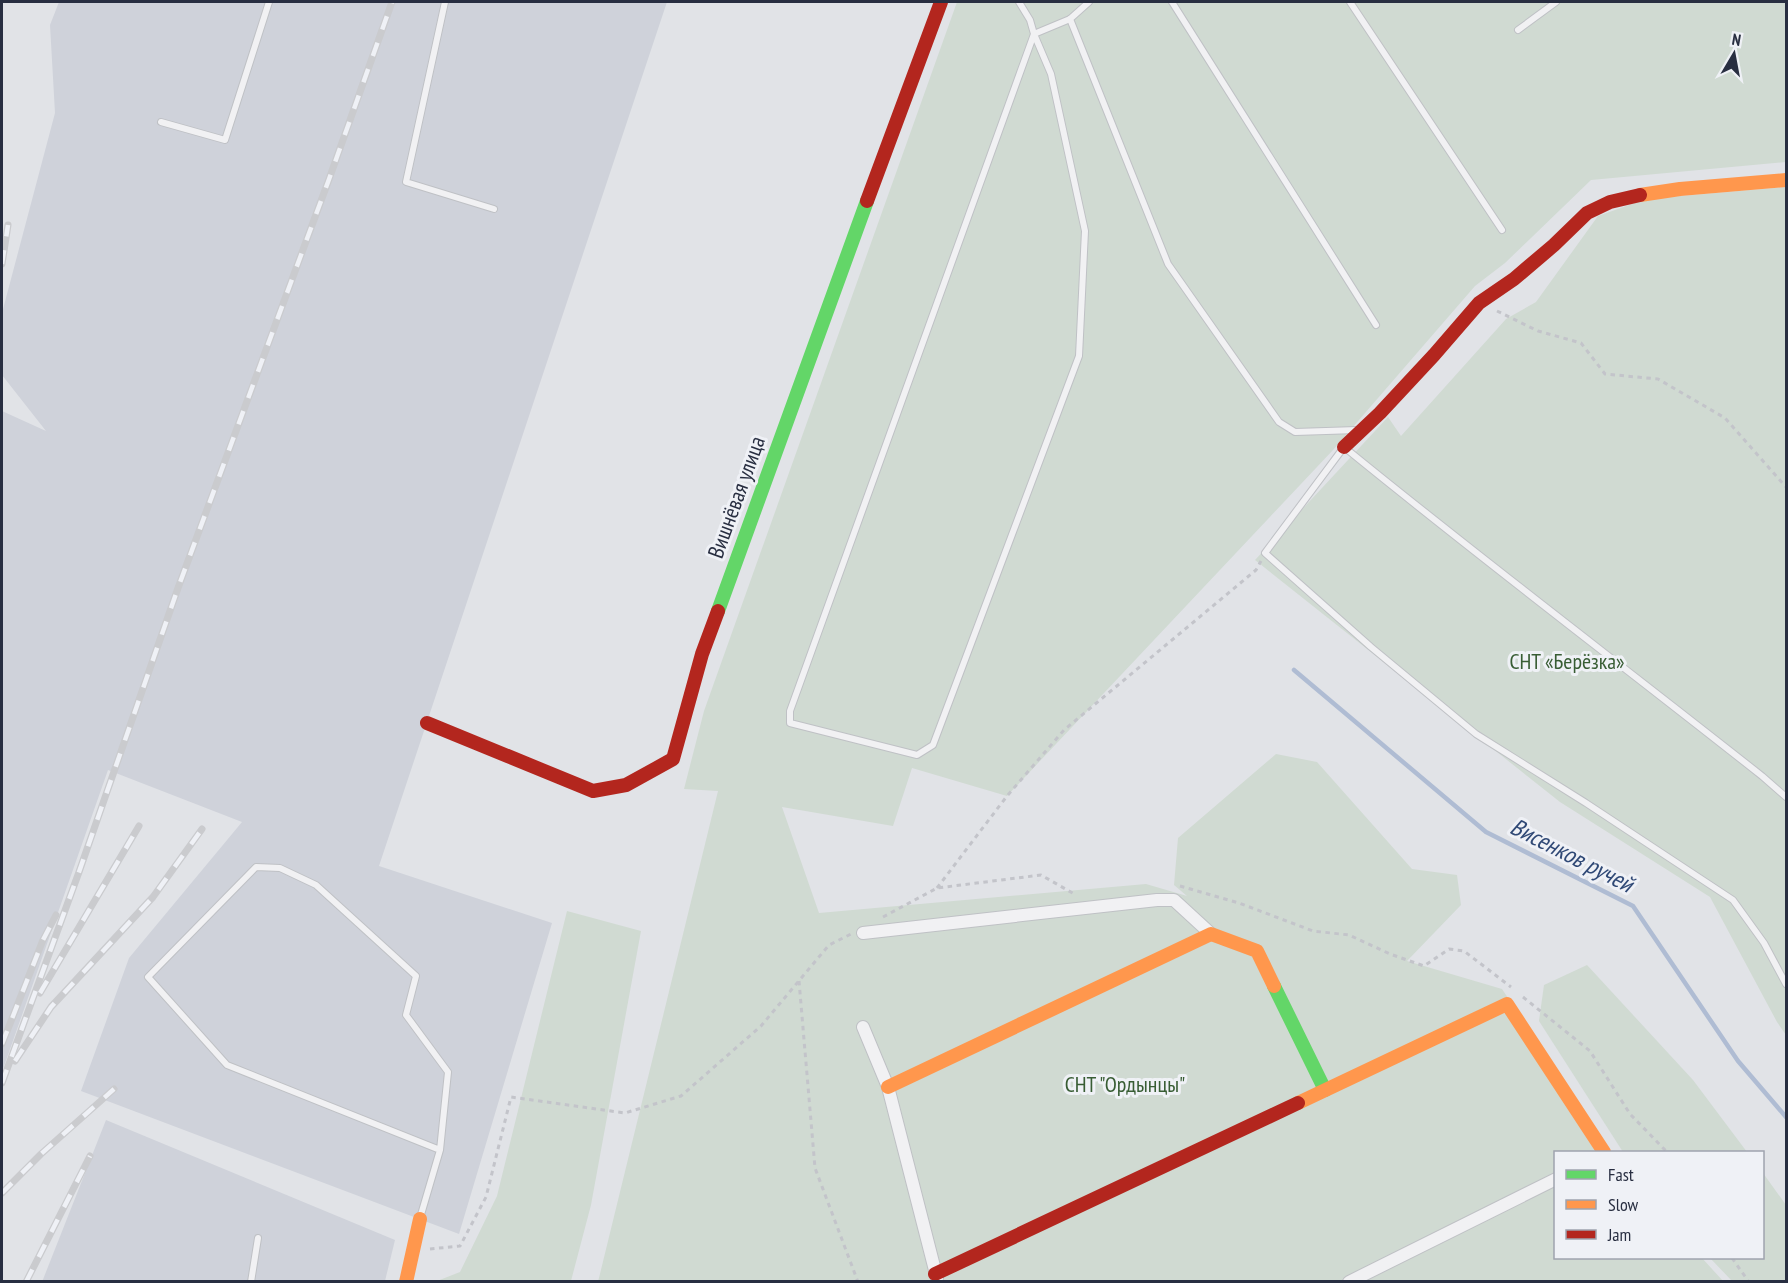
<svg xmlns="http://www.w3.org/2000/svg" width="1788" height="1283" font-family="'PT Sans Narrow',sans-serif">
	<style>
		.built { fill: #cfd2da }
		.green { fill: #d0dad2 }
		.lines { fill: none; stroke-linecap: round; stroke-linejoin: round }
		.stream { stroke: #afbcd3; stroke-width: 4.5 }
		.lane-casing { stroke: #bfc1c5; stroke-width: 8 }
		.street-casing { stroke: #bfc1c5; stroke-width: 14 }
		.path { stroke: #c3c4ca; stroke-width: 3; stroke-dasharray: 4.5 4.5; stroke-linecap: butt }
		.lane { stroke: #f1f1f3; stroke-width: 6 }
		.street { stroke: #f1f1f3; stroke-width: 12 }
		.fast { stroke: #63d668; stroke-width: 14 }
		.slow { stroke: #ff974d; stroke-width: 14 }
		.jam { stroke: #b3261e; stroke-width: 14 }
		.rail-casing { stroke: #cacbce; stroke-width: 7 }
		.rail { stroke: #eff1f6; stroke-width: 4.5; stroke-dasharray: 14; stroke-linecap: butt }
		.labels { text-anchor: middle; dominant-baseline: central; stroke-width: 6; stroke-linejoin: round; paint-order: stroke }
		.street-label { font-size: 22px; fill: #282e41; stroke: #eff1f6 }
		.park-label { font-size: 22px; fill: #385d34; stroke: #eff1f6 }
		.water-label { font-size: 24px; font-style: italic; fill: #304976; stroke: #eff1f6 }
	</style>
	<rect width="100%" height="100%" fill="#e1e3e7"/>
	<g class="built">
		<path d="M59 2H667L379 866 552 923 459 1234 81 1091 129 958 242 822 108 770 2 1072V411L46 431 2 375V313L55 113 50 25Z"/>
		<path d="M106 1120 395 1240 385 1281 42 1282Z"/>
	</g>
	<g class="green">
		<path d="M957 2H1786V162L1591 180 1505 263 1475 286 1333 450 1007 796 912 768 893 826 782 807 819 913 1146 884 1187 896 1174 885 1178 838 1276 754 1317 762 1412 869 1457 875 1461 905 1407 961 1502 989 1611 1152H1556V1258H1702L1723 1281 598 1282 718 791 684 789 704 711Z"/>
		<path d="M1786 187V1035L1777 1022 1710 897 1560 802 1255 560 1388 417 1401 436 1506 319 1536 302 1598 216 1646 199Z"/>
		<path d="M567 911 641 931 591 1205 571 1281H437L460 1272 497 1196Z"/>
		<path d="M1587 965 1693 1080 1747 1152H1623L1539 1021 1544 985Z"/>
		<path d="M1763 1173 1786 1205V1281H1732L1710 1258H1762Z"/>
	</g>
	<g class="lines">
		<path class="stream" d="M1294 670 1486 832 1633 906 1738 1061 1786 1117"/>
		<defs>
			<g id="lane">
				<path d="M445 2 406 182 494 209"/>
				<path d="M1019 2 1030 20 1034 34 1051 74 1085 231 1079 356 933 745 917 755 790 723V711L1034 34 1070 19"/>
				<path d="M1089 2 1070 19 1168 264 1279 422 1295 432 1357 430"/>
				<path d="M1172 2 1376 325"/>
				<path d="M1350 2 1502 230"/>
				<path d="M1518 30 1556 2"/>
				<path d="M161 122 225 140 269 2"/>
				<path d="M1786 797 1762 776C1623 666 1481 559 1344 447L1265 553 1371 647 1476 734 1586 803 1733 900 1764 943 1786 984"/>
				<path d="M420 1218 440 1150 448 1072 406 1015 416 976 316 885 280 868 256 867 148 977 227 1065 440 1150"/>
				<path d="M251 1282 258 1238"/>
			</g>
			<g id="street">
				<path d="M863 933 1157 900H1174L1211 934"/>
				<path d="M863 1027 888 1087 937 1278"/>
				<path d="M1349 1282 1556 1179"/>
			</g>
		</defs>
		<use href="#lane" class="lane-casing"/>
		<use href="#street" class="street-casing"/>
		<g class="path">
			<path d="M1497 311 1538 331 1581 343 1605 374 1658 379 1725 418 1786 487"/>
			<path d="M1180 886 1239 903 1313 931 1349 935 1390 954 1424 966 1449 949 1464 951 1511 987"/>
			<path d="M937 888 1007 796 1064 730 1256 570 1261 561"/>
			<path d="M883 917 937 888 1041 875 1076 895"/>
			<path d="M799 981 815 1168 858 1282"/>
			<path d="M1523 997 1590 1051 1630 1114 1667 1152"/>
			<path d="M430 1249 460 1246 486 1197 511 1097 625 1113 681 1096 761 1026 829 945 851 934"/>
			<path d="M1732 1258 1749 1282"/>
		</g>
		<use href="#lane" class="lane"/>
		<use href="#street" class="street"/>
		<g class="fast">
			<path d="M718 611 867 201"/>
			<path d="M1274 986 1325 1090"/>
		</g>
		<g class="slow">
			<path d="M1640 195 1680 189 1786 180"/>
			<path d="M888 1087 1211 934 1257 951 1274 986"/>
			<path d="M1298 1103 1507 1004 1604 1152"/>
			<path d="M406 1282 420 1219"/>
		</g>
		<g class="jam">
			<path d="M867 201 941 2"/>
			<path d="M1344 447 1380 413 1434 355 1479 303 1514 279 1554 245 1587 213 1610 202 1640 195"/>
			<path d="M427 723 593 791 626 785 673 759 702 654 718 611"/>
			<path d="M935 1274 1298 1103"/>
		</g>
		<defs>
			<g id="rail">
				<path d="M2 264 8 225"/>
				<path d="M40 993 139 826"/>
				<path d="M2 1044 43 940 56 915"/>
				<path d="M15 1061 51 1007 153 897 202 829"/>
				<path d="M2 1083 79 872 178 588 328 182 392 2"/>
				<path d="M2 1193 41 1154 114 1089"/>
				<path d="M26 1282 90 1156"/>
			</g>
		</defs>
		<use href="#rail" class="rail-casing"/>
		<use href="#rail" class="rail"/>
	</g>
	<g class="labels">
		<g class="street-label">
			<text transform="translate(736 497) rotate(-70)">Вишнёвая улица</text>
		</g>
		<g class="park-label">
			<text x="1567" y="661">СНТ «Берёзка»</text>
			<text x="1125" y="1084">СНТ "Ордынцы"</text>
		</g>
		<g class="water-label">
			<text transform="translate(1572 855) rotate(27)">Висенков ручей</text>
		</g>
	</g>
	<rect width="1788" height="1283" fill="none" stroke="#282e41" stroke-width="6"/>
	<rect x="1554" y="1151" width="210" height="108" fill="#eff1f6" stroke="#9fa3ae" stroke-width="1.5"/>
	<rect x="1566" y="1170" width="30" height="9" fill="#63d668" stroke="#9fa3ae" stroke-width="1.5"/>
	<text x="1608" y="1181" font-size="18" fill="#282e41">Fast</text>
	<rect x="1566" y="1200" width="30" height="9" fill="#ff974d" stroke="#9fa3ae" stroke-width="1.5"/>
	<text x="1608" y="1211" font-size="18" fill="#282e41">Slow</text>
	<rect x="1566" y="1230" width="30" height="9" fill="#b3261e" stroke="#9fa3ae" stroke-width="1.5"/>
	<text x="1608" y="1241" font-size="18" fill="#282e41">Jam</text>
	<g transform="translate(1734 54) rotate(10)" stroke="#eff1f6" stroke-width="4.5" paint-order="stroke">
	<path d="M0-4.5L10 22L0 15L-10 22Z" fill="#282e41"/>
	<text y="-9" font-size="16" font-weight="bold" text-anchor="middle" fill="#282e41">N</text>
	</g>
</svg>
